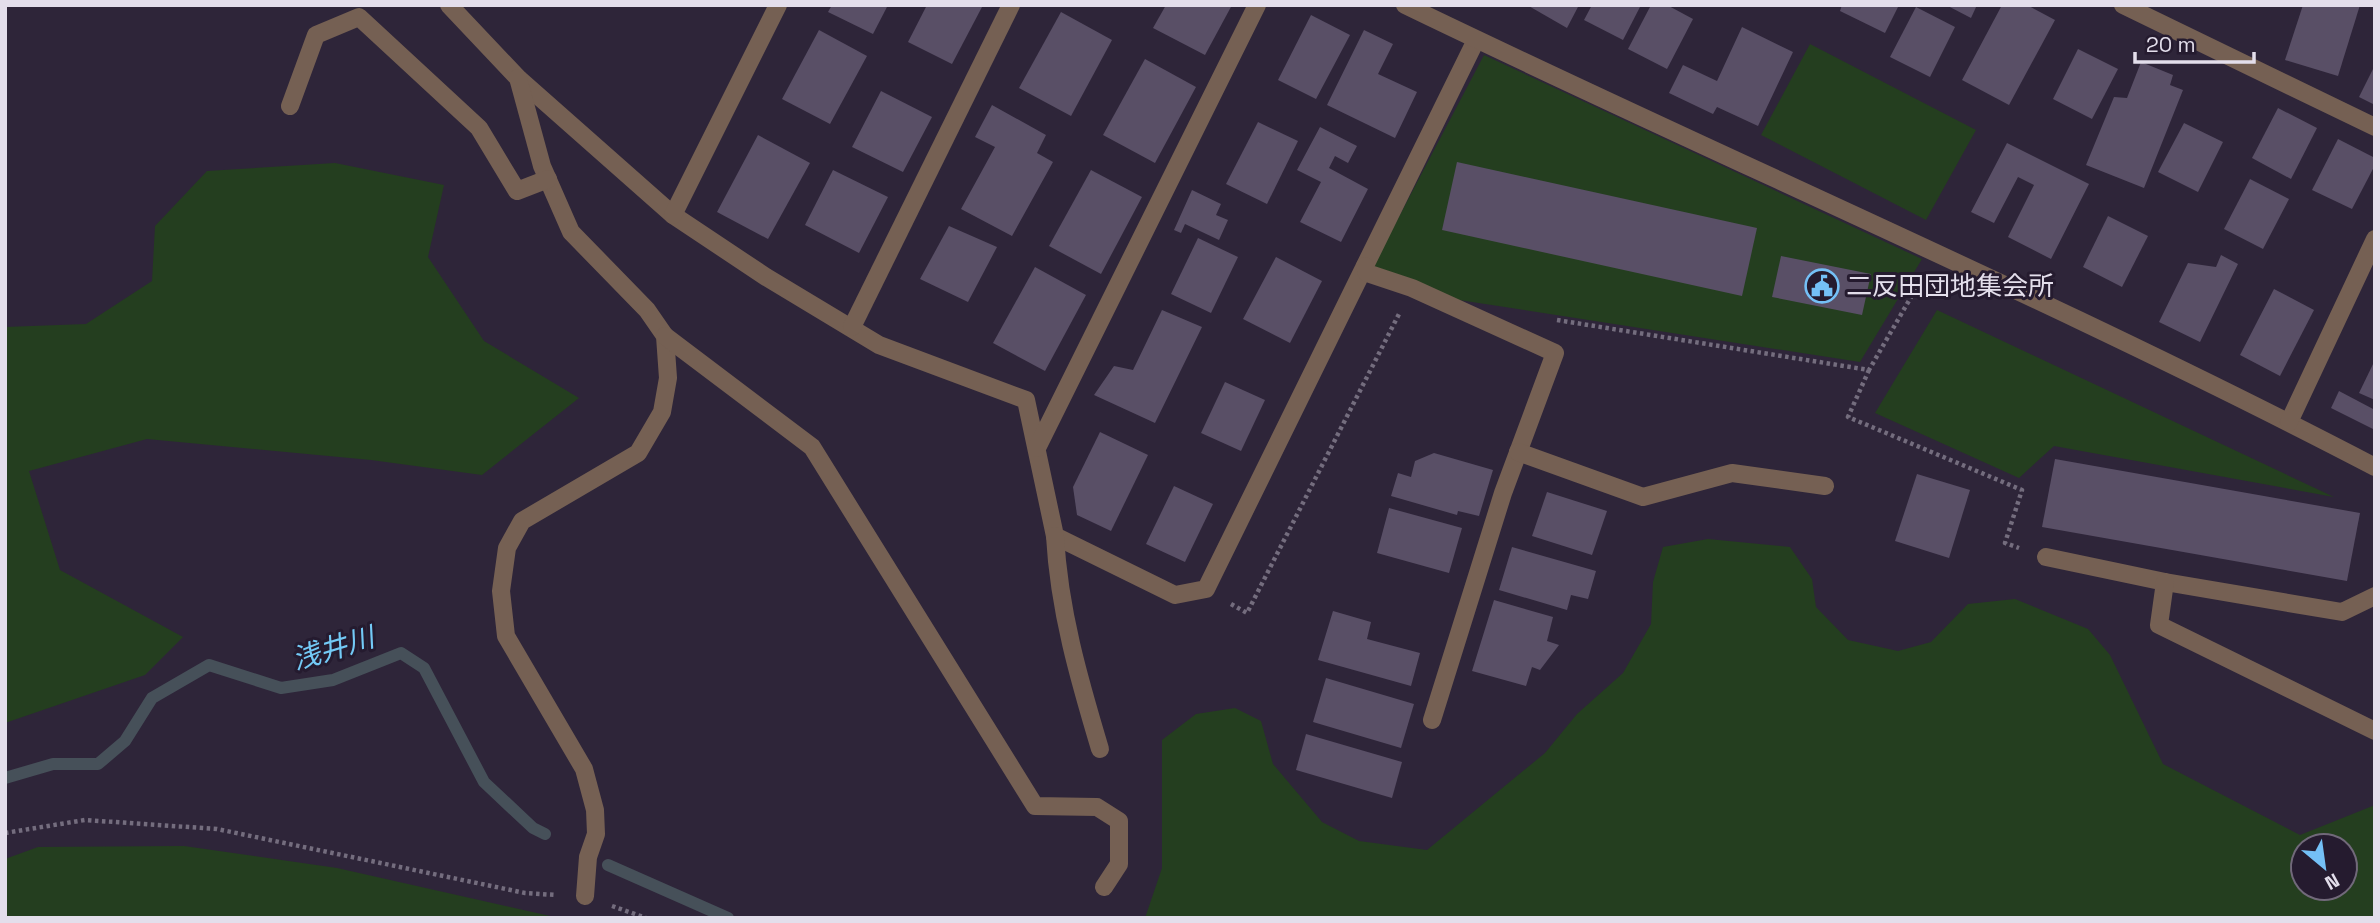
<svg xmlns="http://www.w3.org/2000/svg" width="2380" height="923" font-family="'Space Grotesk','Noto Sans JP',sans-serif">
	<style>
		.green { fill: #243e1f; fill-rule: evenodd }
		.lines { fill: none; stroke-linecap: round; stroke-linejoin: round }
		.stream { stroke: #465059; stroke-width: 12 }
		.building { fill: #594f66 }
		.path { stroke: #746d7e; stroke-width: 4.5; stroke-dasharray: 3.5 3.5; stroke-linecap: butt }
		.street { stroke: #756053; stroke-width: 18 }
		.labels { text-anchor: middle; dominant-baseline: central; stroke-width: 6; stroke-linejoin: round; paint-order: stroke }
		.poi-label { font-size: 26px; fill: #e3deeb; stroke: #251b2f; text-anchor: start }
		.water-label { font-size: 28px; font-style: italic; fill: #73caf6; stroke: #251b2f }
	</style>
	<rect width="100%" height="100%" fill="#2e2539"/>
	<g class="green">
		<path d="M1810 44 1976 130 1926 220 1761 135Z"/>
		<path d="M1484 55 1922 259 1860 362 1459 300 1372 268Z"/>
		<path d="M335 163 444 185 428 257 484 341 579 398 482 475 371 460 147 439 29 471 60 570 183 637 145 675 5 723V327L86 324 152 281 155 226 207 171Z"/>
		<path d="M1937 310 2334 497 2054 446 2019 478 1875 413Z"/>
		<path d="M1708 539 1790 547 1812 579 1816 607 1848 640 1898 651 1931 642 1968 604 2015 599 2088 629 2110 655 2163 764 2300 835 2375 805V918H1145L1162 868V740L1196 714 1235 708 1261 721 1273 764 1322 822 1359 841 1427 850 1545 753 1577 714 1623 673 1651 624 1653 582 1663 547ZM2345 846V888H2303V846Z"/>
		<path d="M184 846 337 868 559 918H5V859L38 847Z"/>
	</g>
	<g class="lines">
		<g class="stream">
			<path d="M5 778 53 764H98L125 741 152 698 209 665 281 688 333 680 401 653 424 668 484 782 533 828 545 834"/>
			<path d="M608 865 728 918"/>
		</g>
	</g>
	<g class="building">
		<path d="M832 5H888L873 34 828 12Z"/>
		<path d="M927 5 982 7 952 64 908 42Z"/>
		<path d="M1166 5H1232L1205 55 1153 28Z"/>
		<path d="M1527 5H1579L1567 28Z"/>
		<path d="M1592 5H1641L1623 40 1584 20Z"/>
		<path d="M1651 5H1667L1693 19 1667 69 1628 49Z"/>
		<path d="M1842 5H1899L1885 33 1840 11Z"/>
		<path d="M1946 5H1977L1971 18Z"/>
		<path d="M2002 5H2027L2055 20 2009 105 1962 80Z"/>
		<path d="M2303 5H2360L2338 76 2285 60Z"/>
		<path d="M1916 7 1955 27 1930 77 1890 57Z"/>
		<path d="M1061 12 1112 40 1071 116 1019 88Z"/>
		<path d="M1311 15 1350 35 1316 99 1278 80Z"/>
		<path d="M1742 27 1793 52 1758 126 1717 107 1713 114 1669 93 1683 65 1717 81Z"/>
		<path d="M819 30 867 56 830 124 782 99Z"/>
		<path d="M1364 30 1393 44 1378 74 1417 92 1395 138 1327 105Z"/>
		<path d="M2078 49 2118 69 2092 119 2053 99Z"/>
		<path d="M1145 59 1196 87 1155 163 1103 135Z"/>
		<path d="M2141 62 2173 75 2170 85 2183 90 2144 188 2086 165 2114 97 2127 98Z"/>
		<path d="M2375 65V105L2359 97Z"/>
		<path d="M881 91 932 117 903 172 852 147Z"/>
		<path d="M992 105 1046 135 1037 153 1053 162 1012 236 961 209 995 147 975 137Z"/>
		<path d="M2278 108 2317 128 2291 179 2252 158Z"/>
		<path d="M1258 122 1298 141 1267 204 1226 184Z"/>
		<path d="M2184 123 2223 142 2198 192 2158 172Z"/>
		<path d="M1320 127 1357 146 1348 163 1335 156 1329 168 1368 189 1341 242 1300 222 1321 182 1297 170Z"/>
		<path d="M758 135 810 163 768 239 717 212Z"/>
		<path d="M2338 139 2375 158V165L2352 209 2312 190Z"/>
		<path d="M2007 143 2089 184 2051 259 2008 237 2034 185 2018 177 1994 223 1971 212Z"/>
		<path d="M1457 162 1757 228 1742 296 1442 230Z"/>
		<path d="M833 170 888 197 859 253 805 225Z"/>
		<path d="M1091 170 1142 197 1101 274 1049 246Z"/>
		<path d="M2250 179 2289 199 2263 249 2224 229Z"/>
		<path d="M1192 190 1221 204 1216 215 1228 220 1219 240 1185 224 1181 233 1174 230Z"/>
		<path d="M2108 216 2148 236 2122 287 2083 267Z"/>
		<path d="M949 226 997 247 968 302 920 279Z"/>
		<path d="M1198 238 1238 257 1211 313 1171 294Z"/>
		<path d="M2221 255 2238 264 2200 342 2159 322 2188 263 2216 267Z"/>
		<path d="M1781 256 1871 274 1862 315 1772 297Z"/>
		<path d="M1276 257 1322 281 1290 343 1243 319Z"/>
		<path d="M1035 267 1086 295 1045 371 993 343Z"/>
		<path d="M2274 289 2314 310 2280 376 2240 355Z"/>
		<path d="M1162 310 1202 327 1155 423 1094 395 1114 366 1133 370Z"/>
		<path d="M2375 360V400L2359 393Z"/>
		<path d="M1225 382 1265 400 1241 451 1201 433Z"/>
		<path d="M2339 391 2375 410 2373 429 2331 408Z"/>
		<path d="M1100 432 1148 455 1111 531 1077 515 1073 487Z"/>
		<path d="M1434 453 1493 470 1479 516 1458 511 1457 515 1391 496 1398 473 1411 477 1415 461Z"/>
		<path d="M2055 459 2360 513 2347 581 2042 527Z"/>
		<path d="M1917 474 1970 490 1949 558 1895 541Z"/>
		<path d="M1174 486 1213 504 1185 562 1146 544Z"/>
		<path d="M1547 492 1607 511 1592 555 1532 536Z"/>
		<path d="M1389 508 1462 528 1449 573 1377 553Z"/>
		<path d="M1512 547 1596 571 1588 599 1571 595 1567 610 1499 590Z"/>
		<path d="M1494 600 1553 617 1547 641 1559 645 1540 670 1532 667 1526 686 1472 671Z"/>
		<path d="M1333 611 1371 622 1367 639 1420 653 1411 686 1318 660Z"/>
		<path d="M1326 678 1414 704 1401 748 1313 722Z"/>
		<path d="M1306 734 1402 762 1392 798 1296 770Z"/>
	</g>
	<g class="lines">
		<g class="path">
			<path d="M1557 320 1869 370 1922 278"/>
			<path d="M1869 370 1848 417 2022 490 2005 543 2019 548"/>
			<path d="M1231 604 1247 613 1399 314"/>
			<path d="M5 833 85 820 217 829 525 893 556 895"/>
			<path d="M612 906 646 918"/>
		</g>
		<g class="street">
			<path d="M449 5 518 78 673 215 766 277 879 345 1026 400 1055 536 1175 595 1206 589 1476 40"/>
			<path d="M1405 5C1727 161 2057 301 2375 467"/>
			<path d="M2123 5 2375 127"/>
			<path d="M518 78 542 166 571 232 647 310 665 336 668 378 662 412 638 453 522 521 507 548 501 591 506 636 584 769 595 810 596 834 588 857 585 896"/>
			<path d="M290 106 316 35 359 17 479 128 517 191 548 179"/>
			<path d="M673 215 778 5"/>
			<path d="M1365 266 1367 273 1412 288 1555 353 1503 493 1432 720"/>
			<path d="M852 327 1011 5"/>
			<path d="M665 336 812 447 1035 806 1097 807 1119 821V864L1104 887"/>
			<path d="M2289 422 2375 239"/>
			<path d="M1037 448 1257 5"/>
			<path d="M1518 452 1643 497 1732 473 1825 486"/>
			<path d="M1055 536C1059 610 1079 679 1100 749"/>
			<path d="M2046 557 2165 582 2342 612 2375 596"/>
			<path d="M2165 582 2159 625 2375 731"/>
		</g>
	</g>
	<defs>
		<symbol id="civic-ring" viewBox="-11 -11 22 22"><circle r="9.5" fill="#251b2f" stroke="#74c0f6" stroke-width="1.5"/><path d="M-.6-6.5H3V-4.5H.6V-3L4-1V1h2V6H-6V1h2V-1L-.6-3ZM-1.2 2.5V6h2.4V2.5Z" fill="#74c0f6"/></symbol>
	</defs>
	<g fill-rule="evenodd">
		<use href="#civic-ring" x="1803" y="267" width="38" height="38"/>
	</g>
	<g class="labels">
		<g class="poi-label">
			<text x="1846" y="286">二反田団地集会所</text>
		</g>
		<g class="water-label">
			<text transform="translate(333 648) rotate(-17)">浅井川</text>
		</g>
	</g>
	<rect width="2380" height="923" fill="none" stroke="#e3deeb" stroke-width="14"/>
	<g transform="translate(2324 867) rotate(151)"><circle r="33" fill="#251b2f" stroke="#71697a" stroke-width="2"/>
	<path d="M0-5L12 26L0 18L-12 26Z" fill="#74c0f6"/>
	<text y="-10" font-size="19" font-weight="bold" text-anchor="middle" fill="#e3deeb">N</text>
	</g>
	<path d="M2135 52v10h119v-10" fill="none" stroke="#e3deeb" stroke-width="3.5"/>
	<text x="2146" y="52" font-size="21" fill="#e3deeb" stroke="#251b2f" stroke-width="5" paint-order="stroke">20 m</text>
</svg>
